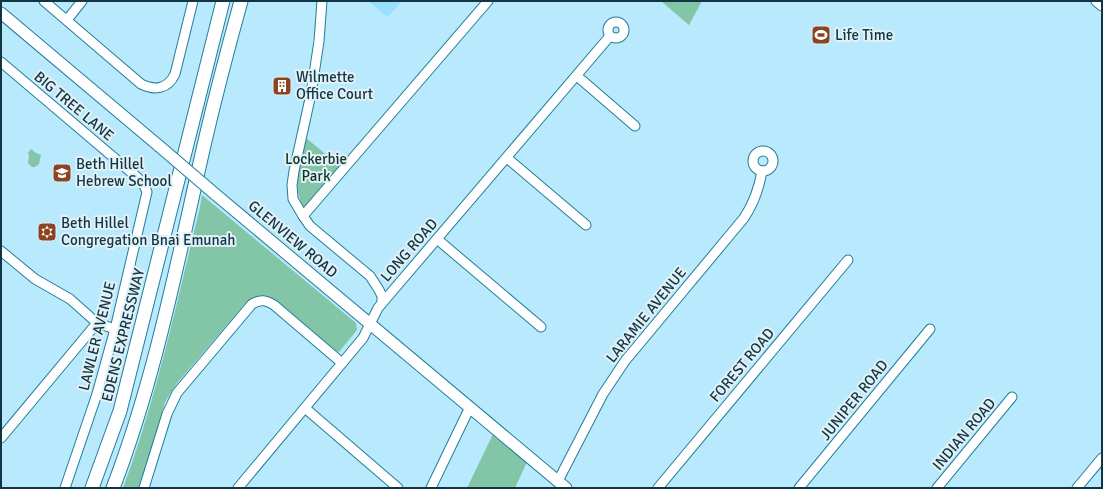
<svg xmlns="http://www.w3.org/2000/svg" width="1103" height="489" font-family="Signika,sans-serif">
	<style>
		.built { fill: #98e1fe }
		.green { fill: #82c6a7 }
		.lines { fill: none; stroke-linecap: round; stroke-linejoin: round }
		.minor-casing { stroke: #227d9a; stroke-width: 11 }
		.major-casing { stroke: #227d9a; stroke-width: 13 }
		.highway-casing { stroke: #227d9a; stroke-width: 15 }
		.minor { stroke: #fff; stroke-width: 9 }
		.major { stroke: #fff; stroke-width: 11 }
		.highway { stroke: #fff; stroke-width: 13 }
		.major-bridge-casing { stroke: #227d9a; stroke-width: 13; stroke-linecap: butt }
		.major-bridge { stroke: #fff; stroke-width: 11 }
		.labels { text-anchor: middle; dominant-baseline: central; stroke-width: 4; stroke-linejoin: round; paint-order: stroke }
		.poi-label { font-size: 15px; fill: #113542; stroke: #e1f1f7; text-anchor: start }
		.street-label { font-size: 15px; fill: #113542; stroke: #e1f1f7 }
		.park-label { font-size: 15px; fill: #113325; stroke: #e1f1f7 }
	</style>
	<rect width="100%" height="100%" fill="#b9e9fc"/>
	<path class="built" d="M368 1H402L388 17Z"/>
	<g class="green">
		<path d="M661 1H702L689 25Z"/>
		<path d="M306 138 340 166 304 208C291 185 300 161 306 138Z"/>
		<path d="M31 149 36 153 41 155 39 164 35 167H32L28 163 29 156 28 153Z"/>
		<path d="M202 195 356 323 357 330 339 352 335 350 276 300 263 296 256 297 249 300 243 306 177 383 165 402 153 446 138 488H123C157 397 177 301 200 207Z"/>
		<path d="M493 434 527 462 515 488H467Z"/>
	</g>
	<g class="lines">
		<defs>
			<g id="minor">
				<path d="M44 1 141 84C155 91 168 89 175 74L193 1"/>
				<path d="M322 1 319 41 311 94 294 171 292 185 293 199 303 216 310 226 370 276 379 290 382 296V303"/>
				<path d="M67 20 82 1"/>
				<circle cx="616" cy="30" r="8"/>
				<path d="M1 62 138 178 143 183 147 192 115 329 97 394 65 488"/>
				<path d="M577 76 635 126"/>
				<circle cx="763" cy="161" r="10"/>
				<path d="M507 158 586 225"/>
				<path d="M303 216 488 1"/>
				<path d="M437 239 541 327"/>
				<path d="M1 251 35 279 70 299 97 323 115 329"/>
				<path d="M305 408 398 488"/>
				<path d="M1 438 97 323"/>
				<path d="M558 481 603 394 625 361 744 218C754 203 759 189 762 171"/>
				<path d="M144 488 167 414 177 393 252 304C260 299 266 300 274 305L342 363"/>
				<path d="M238 488 363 338 378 308 610 36"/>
				<path d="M431 488 470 407"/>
				<path d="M658 488 848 260"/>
				<path d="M799 488 930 329"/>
				<path d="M937 488 1012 397"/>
				<path d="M1077 488 1102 458"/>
			</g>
			<g id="major">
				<path d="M1097 1 1102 5"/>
				<path d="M1 13 159 146"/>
				<path d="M215 194 566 488"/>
			</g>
			<g id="highway">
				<path d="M92 488 120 411 223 1"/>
				<path d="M113 488C156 376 178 258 205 141 216 94 228 48 241 1"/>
			</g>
		</defs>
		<use href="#minor" class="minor-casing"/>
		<use href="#major" class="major-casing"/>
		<use href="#highway" class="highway-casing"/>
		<use href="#minor" class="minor"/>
		<use href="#major" class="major"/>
		<use href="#highway" class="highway"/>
		<defs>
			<path id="major-bridge" d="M159 146 215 194"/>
		</defs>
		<use href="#major-bridge" class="major-bridge-casing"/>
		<use href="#major-bridge" class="major-bridge"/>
	</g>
	<defs>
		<symbol id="stadium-square" viewBox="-11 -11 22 22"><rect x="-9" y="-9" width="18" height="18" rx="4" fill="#8b4321" stroke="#e1f1f7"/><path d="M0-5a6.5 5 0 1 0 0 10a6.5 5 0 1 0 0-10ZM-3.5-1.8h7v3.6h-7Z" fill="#fff"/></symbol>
		<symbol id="building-square" viewBox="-11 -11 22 22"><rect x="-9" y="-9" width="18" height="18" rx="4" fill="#8b4321" stroke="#e1f1f7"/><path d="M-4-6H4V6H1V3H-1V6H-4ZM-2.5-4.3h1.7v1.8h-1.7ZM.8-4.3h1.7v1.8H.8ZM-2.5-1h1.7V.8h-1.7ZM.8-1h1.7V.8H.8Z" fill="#fff"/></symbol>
		<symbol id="school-square" viewBox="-11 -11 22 22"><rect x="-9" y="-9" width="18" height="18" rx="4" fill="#8b4321" stroke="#e1f1f7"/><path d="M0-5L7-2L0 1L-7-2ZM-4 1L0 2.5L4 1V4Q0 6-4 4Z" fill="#fff"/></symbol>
		<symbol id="synagogue-square" viewBox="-11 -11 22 22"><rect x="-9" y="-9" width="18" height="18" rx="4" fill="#8b4321" stroke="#e1f1f7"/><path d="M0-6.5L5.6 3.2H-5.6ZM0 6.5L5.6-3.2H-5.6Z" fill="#fff"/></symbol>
	</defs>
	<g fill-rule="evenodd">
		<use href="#stadium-square" x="810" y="24" width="22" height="22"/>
		<use href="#building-square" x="271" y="75" width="22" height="22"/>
		<use href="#school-square" x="51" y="162" width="22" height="22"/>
		<use href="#synagogue-square" x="36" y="221" width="22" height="22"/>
	</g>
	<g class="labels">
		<g class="poi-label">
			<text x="835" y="35">Life Time</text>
			<text x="296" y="77">Wilmette<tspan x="296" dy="17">Office Court</tspan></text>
			<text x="76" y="164">Beth Hillel<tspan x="76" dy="17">Hebrew School</tspan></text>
			<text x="61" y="223">Beth Hillel<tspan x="61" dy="17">Congregation Bnai Emunah</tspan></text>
		</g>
		<g class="street-label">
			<text transform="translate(74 106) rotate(40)">BIG TREE LANE</text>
			<text transform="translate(293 239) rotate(40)">GLENVIEW ROAD</text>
			<text transform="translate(409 250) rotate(-49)">LONG ROAD</text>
			<text transform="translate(646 315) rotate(-51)">LARAMIE AVENUE</text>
			<text transform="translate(123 335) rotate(-76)">EDENS EXPRESSWAY</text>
			<text transform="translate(97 336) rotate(-76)">LAWLER AVENUE</text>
			<text transform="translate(742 365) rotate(-50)">FOREST ROAD</text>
			<text transform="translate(854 400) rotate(-51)">JUNIPER ROAD</text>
			<text transform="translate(964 434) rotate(-50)">INDIAN ROAD</text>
		</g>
		<g class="park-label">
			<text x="316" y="159">Lockerbie<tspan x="316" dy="17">Park</tspan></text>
		</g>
	</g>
	<rect width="1103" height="489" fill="none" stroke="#113542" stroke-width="4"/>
</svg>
